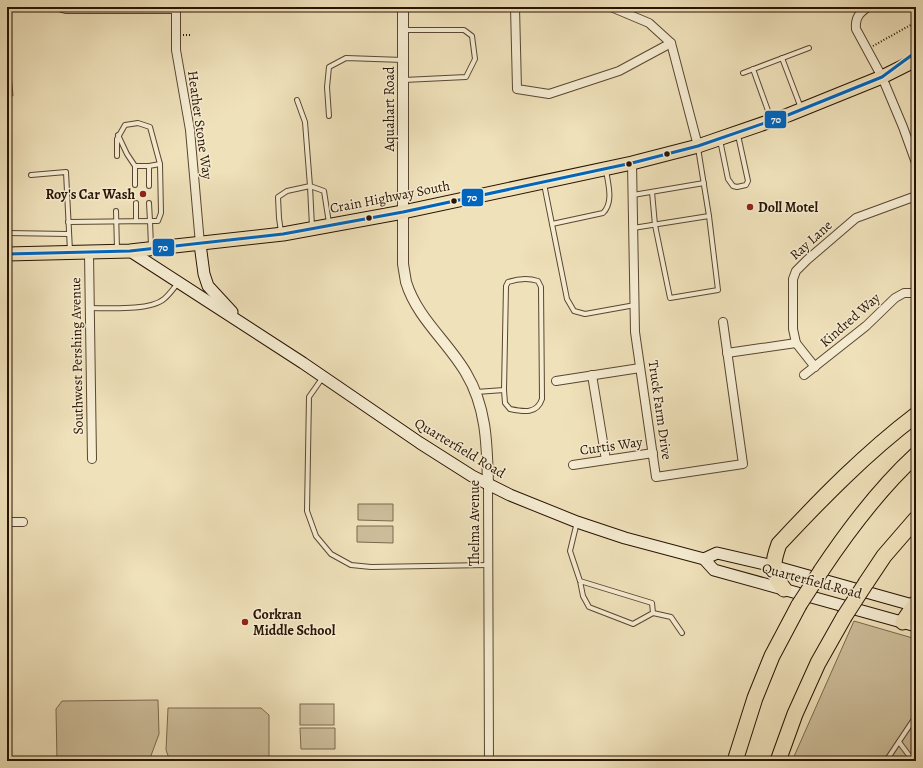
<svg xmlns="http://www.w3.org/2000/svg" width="923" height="768" font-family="Alegreya,serif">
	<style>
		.green { fill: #cdbe9b; stroke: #7b684e }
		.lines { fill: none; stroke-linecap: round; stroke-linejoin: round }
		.service-casing { stroke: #5a4630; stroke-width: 6 }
		.minor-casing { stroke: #5a4630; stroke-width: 10 }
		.tertiary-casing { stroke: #5a4630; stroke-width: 12 }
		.secondary-casing { stroke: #291302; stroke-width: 13 }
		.primary-casing { stroke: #291302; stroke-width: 15 }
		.motorway-casing { stroke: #291302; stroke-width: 17 }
		.path { stroke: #291302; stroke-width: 2; stroke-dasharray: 1 2; stroke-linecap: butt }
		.service { stroke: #f5ecd2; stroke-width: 4 }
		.minor { stroke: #f5ecd2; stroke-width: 8 }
		.tertiary { stroke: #f5ecd2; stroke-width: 10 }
		.secondary { stroke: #f5ecd2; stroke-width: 11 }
		.primary { stroke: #efe1ba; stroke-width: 13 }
		.motorway { stroke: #efe1ba; stroke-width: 15 }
		.motorway-bridge-casing { stroke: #291302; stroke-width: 17; stroke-linecap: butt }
		.motorway-bridge { stroke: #efe1ba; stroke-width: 15 }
		.bus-1-casing { stroke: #f5ecd2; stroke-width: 6 }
		.bus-1 { stroke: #0065bd; stroke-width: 3 }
		.bus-dot { fill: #291302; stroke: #f5ecd2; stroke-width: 1.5 }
		.poi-dot { fill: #8f2418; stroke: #f5ecd2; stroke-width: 1.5 }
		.labels { text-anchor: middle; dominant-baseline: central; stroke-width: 3; stroke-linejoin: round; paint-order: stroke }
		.street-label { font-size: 14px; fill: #291302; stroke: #f5ecd2 }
		.poi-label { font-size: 14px; font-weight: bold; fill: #291302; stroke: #f5ecd2; text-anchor: start }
		.line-badge { stroke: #f5ecd2; stroke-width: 1.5 }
		.badge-label { font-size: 11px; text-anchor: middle; font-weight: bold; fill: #fff }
	</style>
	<rect width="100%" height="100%" fill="#efe1ba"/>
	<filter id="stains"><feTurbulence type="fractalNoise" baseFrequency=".005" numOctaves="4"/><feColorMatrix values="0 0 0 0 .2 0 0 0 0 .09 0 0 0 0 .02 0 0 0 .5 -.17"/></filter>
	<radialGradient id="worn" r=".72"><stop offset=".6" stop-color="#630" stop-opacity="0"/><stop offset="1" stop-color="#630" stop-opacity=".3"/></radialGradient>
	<g class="green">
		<path d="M7 27 13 96 7 95Z"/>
		<path d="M358 504H393V521L358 520Z"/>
		<path d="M357 526H393V543L357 542Z"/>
		<path d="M854 621 916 639V761H792Z"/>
		<path d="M158 700 159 734 149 761H57L56 709 62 701Z"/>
		<rect x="300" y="704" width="34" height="21"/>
		<path d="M168 708H261L269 715V761H170L166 750Z"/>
		<path d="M300 728H335V749H301Z"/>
	</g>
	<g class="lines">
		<defs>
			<g id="service">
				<path d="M782 58 801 108"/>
				<path d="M753 69 771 119"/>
				<path d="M743 73 809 48"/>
				<path d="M404 80 466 77 475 59 472 36 464 30H404"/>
				<path d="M297 100 305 122 310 186 324 191 329 223"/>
				<path d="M329 116 327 87 329 67 346 58 403 60"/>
				<path d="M118 135 127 154 135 166"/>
				<path d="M720 140 728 179 733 186 737 187 746 185 748 181 738 135"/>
				<path d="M117 156V139L125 125 138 123 150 127 160 164 161 213 158 221H150L149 203"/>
				<path d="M31 175 66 172 70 251"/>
				<path d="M544 184 567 299 574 311 585 314 635 305"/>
				<path d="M135 185V166H149"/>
				<path d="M149 186V166L160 164"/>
				<path d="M652 192 655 225 670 298 718 290 709 216"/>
				<path d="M633 195 704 183"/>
				<path d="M136 203V221"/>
				<path d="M116 211 117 249"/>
				<path d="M68 222 150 221 151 247"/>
				<path d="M552 224 603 213C614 202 608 184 606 170"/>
				<path d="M633 228 709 216 698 148"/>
				<path d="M281 232 279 218 278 197 287 191 310 186 312 227"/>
				<path d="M7 233 68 234"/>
				<path d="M90 308C108 308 150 311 164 299 169 295 174 288 178 283"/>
				<path d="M323 377 309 397 307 511 316 536 331 554 351 565 371 567 488 565"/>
				<path d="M476 392 504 390 505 403 510 409C524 412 537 414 542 399L541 287 538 281C529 278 517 279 508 282L506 286 504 390"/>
				<path d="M577 522 570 551 580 581 583 596 589 607 633 624 653 613 652 603 580 581"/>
				<path d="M653 613 671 617 682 633"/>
				<path d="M899 742 911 758V761"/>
				<path d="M886 761 916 716"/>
			</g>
			<g id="minor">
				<path d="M59 7 66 9H176"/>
				<path d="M176 7V50L190 130 200 244"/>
				<path d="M515 7 517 89 549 94 619 71 671 43 649 23 611 7"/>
				<path d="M868 7C859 13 855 18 856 29L882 77 903 127 916 163"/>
				<path d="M671 43 698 146"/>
				<path d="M632 163 635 332 656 477 743 464 723 322"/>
				<path d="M89 253 92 459"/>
				<path d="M727 353 796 343"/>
				<path d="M815 367 796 343 793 329V279L796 271 807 260 856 218 916 196"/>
				<path d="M592 375 606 460"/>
				<path d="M804 375 866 326 895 298 904 293H916"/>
				<path d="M556 381 640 368"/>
				<path d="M573 465 653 453"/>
				<path d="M488 485 489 761"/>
				<path d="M7 522H23"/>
			</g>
			<path id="tertiary" d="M403 7V264C404 270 405 276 406 282 417 318 448 342 466 373 487 408 487 446 488 485"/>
			<g id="secondary">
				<path d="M200 244 204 274 208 286 232 312"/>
				<path d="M130 251 303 363 420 443 472 476 510 495 577 522 625 538 704 559 714 570 916 626"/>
				<path d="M704 559 717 553 773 566 916 606"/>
			</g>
			<path id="primary" d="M7 254 130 251 283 234 403 212 632 163 698 146 788 115 882 77 916 60"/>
			<g id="motorway">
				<path d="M821 571C849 529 879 489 916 455"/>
				<path d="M866 583 884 556 916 519"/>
				<path d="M784 589C771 573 772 563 779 544 822 498 866 453 916 415"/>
				<path d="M903 622 916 603"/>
				<path d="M735 761 755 698 772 656 799 605"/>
				<path d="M778 761 795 714 818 663 844 617"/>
			</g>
		</defs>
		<use href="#service" class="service-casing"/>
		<use href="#minor" class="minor-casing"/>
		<use href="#tertiary" class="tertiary-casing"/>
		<use href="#secondary" class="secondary-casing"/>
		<use href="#primary" class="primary-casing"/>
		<use href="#motorway" class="motorway-casing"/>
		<g class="path">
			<path d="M183 35H192"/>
			<path d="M873 46 916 22"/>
		</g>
		<use href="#service" class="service"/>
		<use href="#minor" class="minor"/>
		<use href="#tertiary" class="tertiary"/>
		<use href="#secondary" class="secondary"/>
		<use href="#primary" class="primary"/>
		<use href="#motorway" class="motorway"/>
		<defs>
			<g id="motorway-bridge">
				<path d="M799 605 821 571"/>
				<path d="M844 617 866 583"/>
			</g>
		</defs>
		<use href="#motorway-bridge" class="motorway-bridge-casing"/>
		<use href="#motorway-bridge" class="motorway-bridge"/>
		<defs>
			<path id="bus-1" d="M7 254 130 251 283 234 403 212 632 163 698 146 788 115 882 77 916 52"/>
		</defs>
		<use href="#bus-1" class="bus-1-casing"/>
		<use href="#bus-1" class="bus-1"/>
	</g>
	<g class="bus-dot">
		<circle cx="667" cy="154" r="3.5"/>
		<circle cx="629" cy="164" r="3.5"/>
		<circle cx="454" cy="201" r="3.5"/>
		<circle cx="369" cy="218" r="3.5"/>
	</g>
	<g class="poi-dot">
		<circle cx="143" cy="194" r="4"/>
		<circle cx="750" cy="207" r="4"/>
		<circle cx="245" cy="622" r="4"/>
	</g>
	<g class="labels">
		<g class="street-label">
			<text transform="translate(389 109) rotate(-90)">Aquahart Road</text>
			<text transform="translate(200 125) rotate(82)">Heather Stone Way</text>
			<text transform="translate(390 197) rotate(-11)">Crain Highway South</text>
			<text transform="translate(811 240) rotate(-42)">Ray Lane</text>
			<text transform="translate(850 320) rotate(-41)">Kindred Way</text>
			<text transform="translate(77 356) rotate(-91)">Southwest Pershing Avenue</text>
			<text transform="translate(660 410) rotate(82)">Truck Farm Drive</text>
			<text transform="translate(611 446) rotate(-8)">Curtis Way</text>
			<text transform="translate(460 448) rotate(31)">Quarterfield Road</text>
			<text transform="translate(474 523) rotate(-90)">Thelma Avenue</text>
			<text transform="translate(812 581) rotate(15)">Quarterfield Road</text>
		</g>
		<g class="poi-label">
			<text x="135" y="194" text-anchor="end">Roy's Car Wash</text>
			<text x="758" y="207">Doll Motel</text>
			<text x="253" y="614">Corkran<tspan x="253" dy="16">Middle School</tspan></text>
		</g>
	</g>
	<g class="line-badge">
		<rect x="764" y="110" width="23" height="19" rx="4" fill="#0065bd"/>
		<rect x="461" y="188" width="23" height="19" rx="4" fill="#0065bd"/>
		<rect x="152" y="238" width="23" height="19" rx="4" fill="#0065bd"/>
	</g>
	<g class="badge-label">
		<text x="776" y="123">70</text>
		<text x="472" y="201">70</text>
		<text x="163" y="251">70</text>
	</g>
	<rect width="923" height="768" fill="none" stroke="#efe1ba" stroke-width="24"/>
	<rect x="8" y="8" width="907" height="752" fill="none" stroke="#291302" stroke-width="2"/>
	<rect x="12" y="12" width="899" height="744" fill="none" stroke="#291302"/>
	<rect width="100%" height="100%" filter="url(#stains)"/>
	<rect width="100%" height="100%" fill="url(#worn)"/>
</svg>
